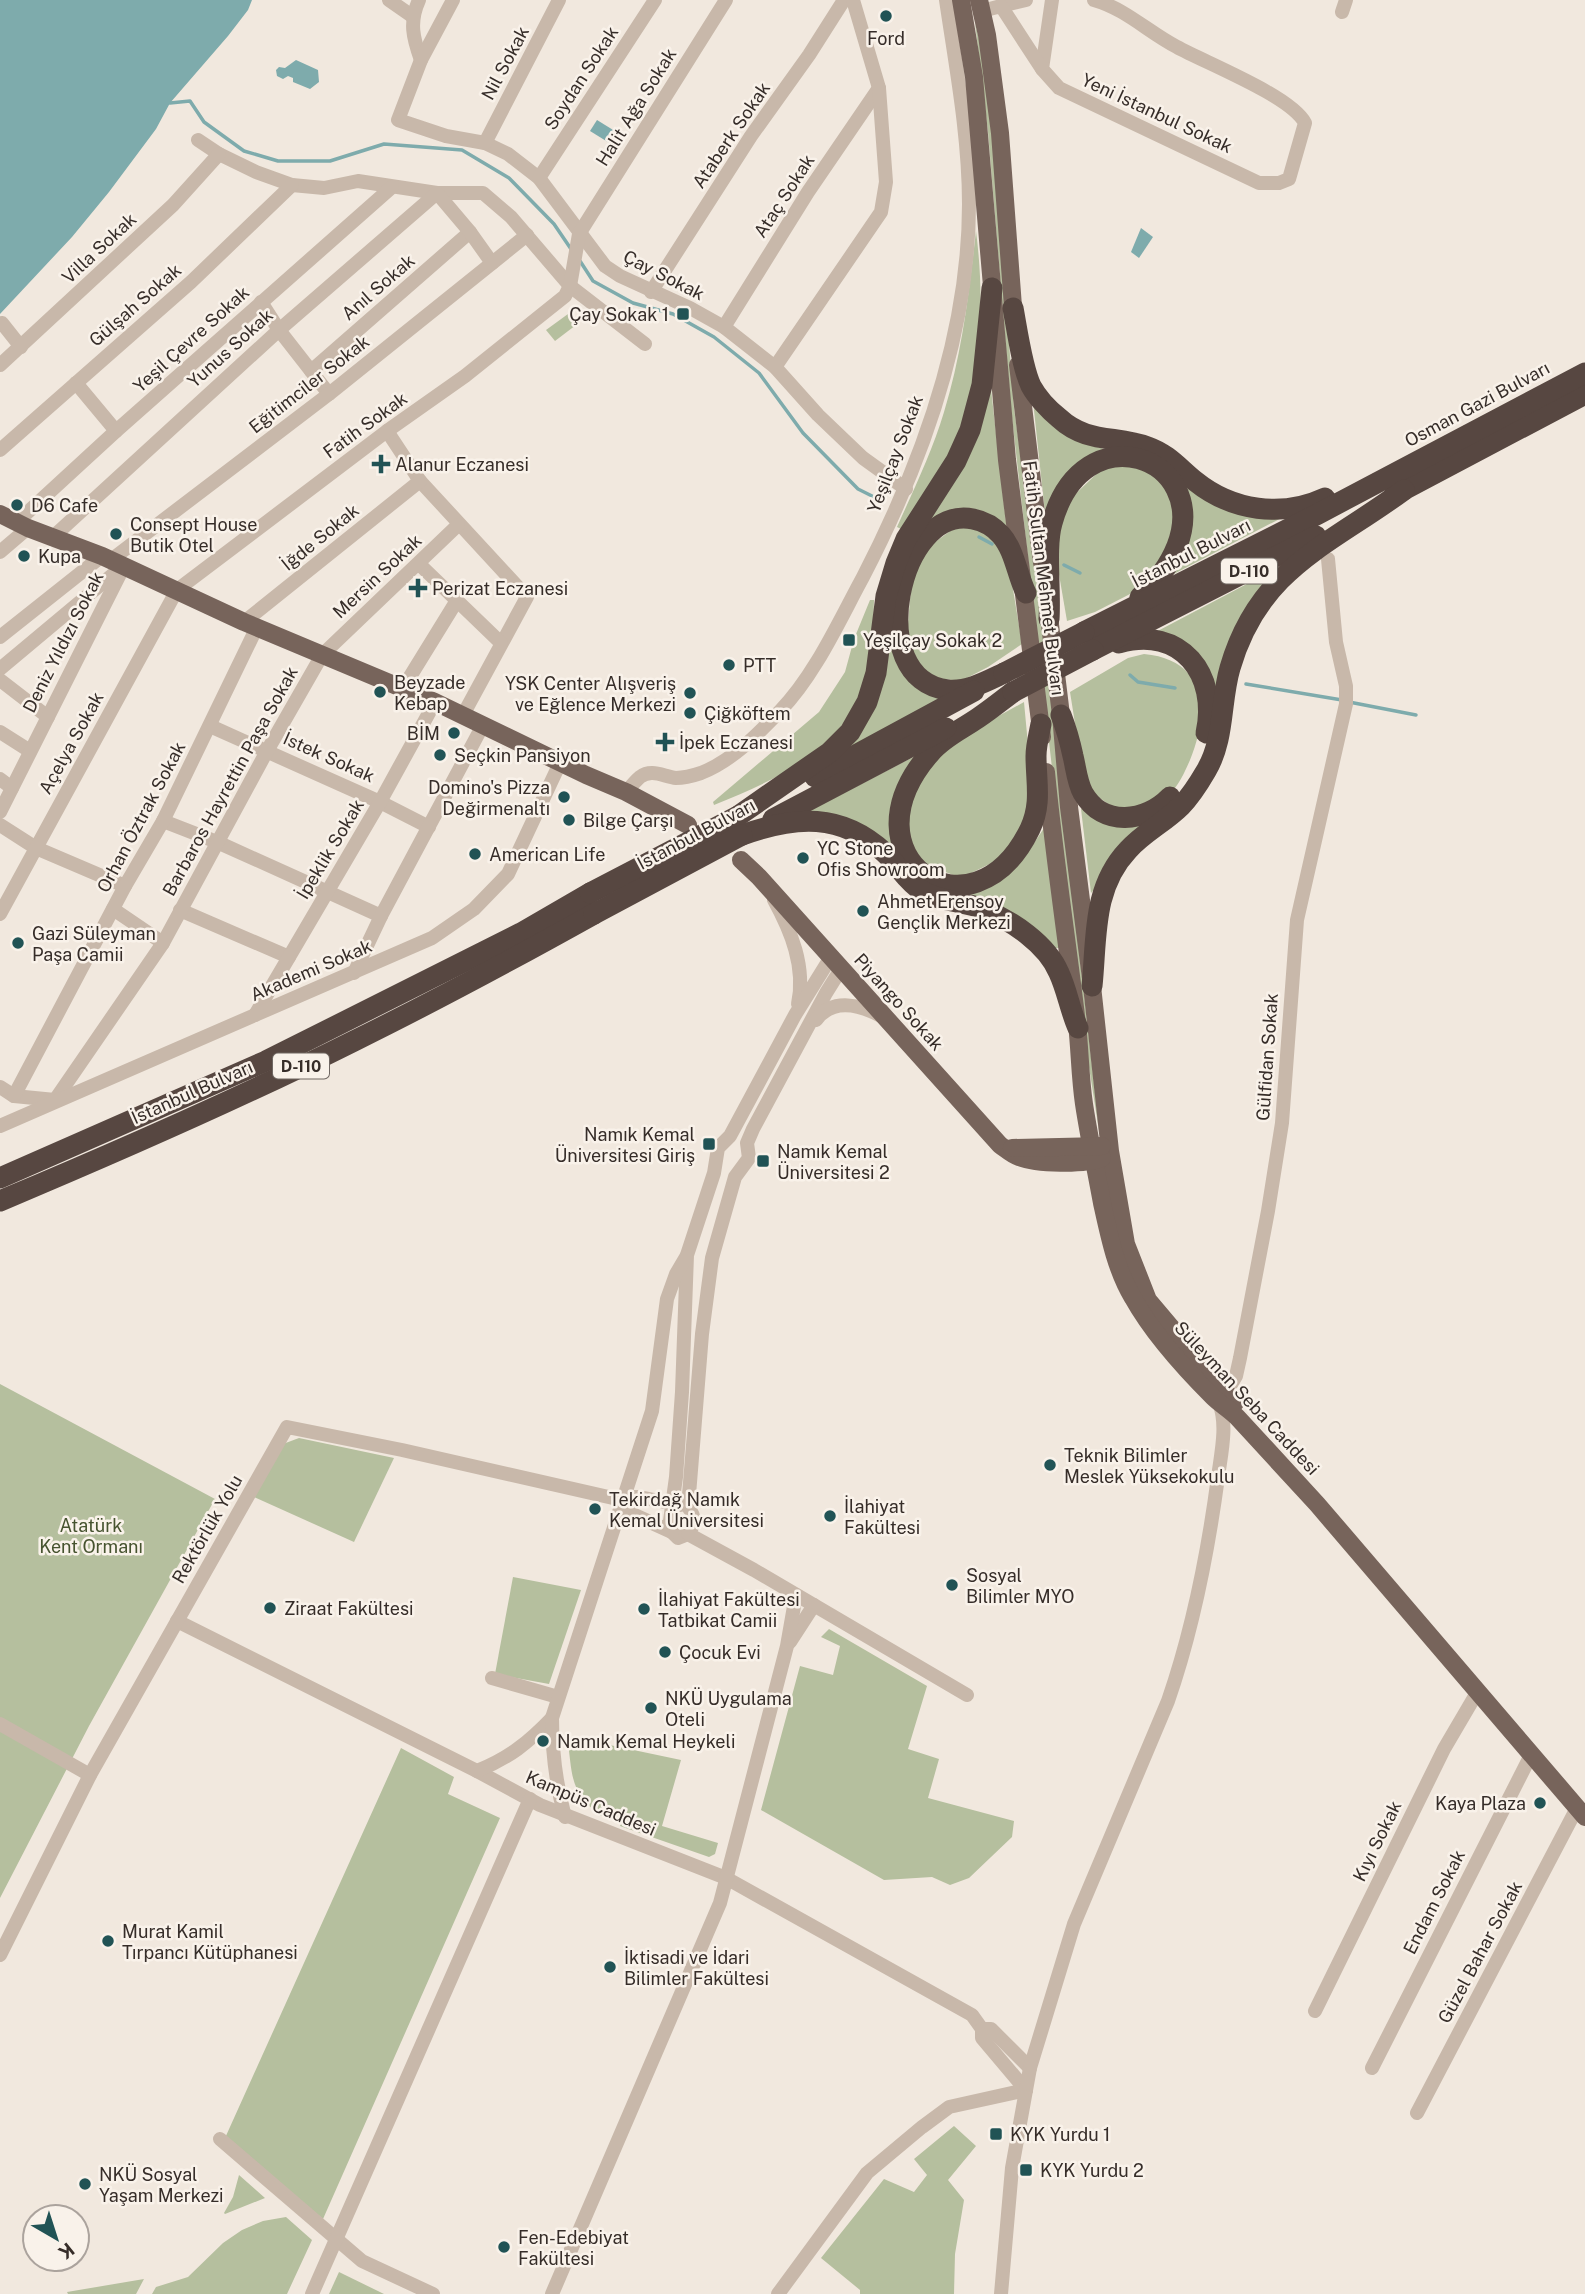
<svg xmlns="http://www.w3.org/2000/svg" width="1585" height="2294" font-family="'Public Sans',sans-serif">
	<style>
		.green { fill: #b5bf9e }
		.water { fill: #7eabac }
		.lines { fill: none; stroke-linecap: round; stroke-linejoin: round }
		.stream { stroke: #7eabac; stroke-width: 3.5 }
		.minor { stroke: #c8b8aa; stroke-width: 14 }
		.major { stroke: #77645b; stroke-width: 18 }
		.highway { stroke: #574741; stroke-width: 21 }
		.highway-bridge { stroke: #574741; stroke-width: 21 }
		.poi-dot { fill: #215355; stroke: #f9f2ea; stroke-width: 2.5 }
		.labels { text-anchor: middle; dominant-baseline: central; stroke-width: 5; stroke-linejoin: round; paint-order: stroke }
		.shield { fill: #f9f2ea; stroke: #706863; stroke-width: 2 }
		.shield-label { font-size: 16px; font-weight: bold; fill: #362d29 }
		.poi-label { font-size: 18px; fill: #362d29; stroke: #f9f2ea; text-anchor: start }
		.street-label { font-size: 18px; fill: #362d29; stroke: #f9f2ea }
		.park-label { font-size: 18px; fill: #46532f; stroke: #f9f2ea }
	</style>
	<rect width="100%" height="100%" fill="#f1e8de"/>
	<g class="green">
		<path d="M975 23 984 59 993 132 1014 408 1036 566 1100 1137 1086 1048 1060 838 1011 409 988 132Z"/>
		<path d="M976 231C986 309 982 402 940 472 928 491 914 510 901 529L897 527C914 489 932 452 944 412 962 354 969 292 976 231Z"/>
		<path d="M568 314 576 325 555 341 546 330Z"/>
		<path d="M990 380 1007 531 924 524Z"/>
		<path d="M1033 401 1089 445 1113 451 1057 489 1045 513Z"/>
		<path d="M1109 462 1148 468 1175 501 1173 546 1134 592 1095 612 1067 621 1055 551 1067 502Z"/>
		<path d="M1173 474 1289 514 1168 577 1177 558Z"/>
		<path d="M960 524 995 536 1009 565 1022 644 988 667 961 681 927 677 906 647 911 588 924 550Z"/>
		<path d="M1281 566 1214 691 1152 634Z"/>
		<path d="M870 600H874C873 619 875 641 872 659 855 745 787 775 714 805L713 802 819 712 845 672 854 639Z"/>
		<path d="M887 635 947 697 846 750Z"/>
		<path d="M1144 654C1207 660 1210 711 1190 760 1186 769 1179 786 1170 793 1162 799 1131 808 1120 812L1091 792 1081 761 1070 692 1128 658Z"/>
		<path d="M1024 702 1032 788 1027 817 1004 857 961 878 922 863 906 832V812L921 775 957 739Z"/>
		<path d="M921 753 901 856 805 813Z"/>
		<path d="M1084 807 1156 818 1091 893 1081 809Z"/>
		<path d="M1044 828 1060 948H1051L957 896C1006 883 1017 869 1044 828Z"/>
		<path d="M0 1384 215 1499 89 1726 0 1898Z"/>
		<path d="M299 1438 394 1458 354 1542 254 1497 283 1444Z"/>
		<path d="M513 1577 581 1590 549 1684 495 1674Z"/>
		<path d="M829 1629 927 1686 908 1749 939 1759 928 1798 1014 1821 1012 1837 969 1878 950 1885 932 1877 884 1880 761 1810 800 1666 833 1675 840 1646 821 1637Z"/>
		<path d="M567 1736 681 1760 662 1826 718 1843 715 1854 709 1857 620 1826 622 1820 607 1812 601 1816C568 1791 573 1774 567 1736Z"/>
		<path d="M401 1748 454 1777 448 1794 500 1818 323 2219 225 2138Z"/>
		<path d="M954 2126 976 2146 948 2180 964 2200 955 2254 954 2294H860V2290L821 2258 884 2179 914 2192 927 2175 914 2159Z"/>
		<path d="M239 2175 265 2198 225 2214 224 2213 233 2197Z"/>
		<path d="M286 2217 312 2240 287 2294H152L156 2287 188 2277 223 2243 242 2230 263 2221Z"/>
		<path d="M339 2272 384 2294H329Z"/>
		<path d="M144 2279 136 2294H68L67 2292Z"/>
	</g>
	<g class="water">
		<path d="M0 0H252L248 10 228 36 170 103 156 129 109 192 72 237 0 314Z"/>
		<path d="M296 60 318 70 319 82 310 89 293 82V78L288 76 283 79 277 76 276 70 279 67 285 68Z"/>
		<path d="M597 120 618 133 616 139 611 144 590 131Z"/>
		<path d="M1141 228 1153 237 1139 258 1131 252Z"/>
	</g>
	<g class="lines">
		<g class="stream">
			<path d="M170 103 190 101 204 122 244 151 278 161H330L384 144 462 150 509 178 554 224 571 249"/>
			<path d="M580 261 593 281 633 303 673 314 714 337 759 373 803 433 858 489 878 499"/>
			<path d="M979 537 992 544"/>
			<path d="M1064 565 1080 573"/>
			<path d="M1130 675 1138 682 1175 688"/>
			<path d="M1246 684 1342 700"/>
			<path d="M1349 702 1416 715"/>
		</g>
		<g class="minor">
			<path d="M389 0 412 16"/>
			<path d="M419 0C409 22 413 38 421 60"/>
			<path d="M453 0 421 60 398 120 446 136 485 143 508 154 539 178 605 266 620 276 690 308 724 327 775 367 818 415 863 458 906 489"/>
			<path d="M1052 0 1042 69 1059 88 1259 183H1279L1289 179 1305 123C1291 96 1206 63 1177 47 1148 32 1126 9 1094 0"/>
			<path d="M1001 6 1026 0"/>
			<path d="M982 11 1001 6 1042 69"/>
			<path d="M1342 12 1346 0"/>
			<path d="M198 140 219 154 256 172 292 185 324 188 358 181 437 193H483L511 217 570 286 645 344"/>
			<path d="M485 143 559 0"/>
			<path d="M539 178 655 0"/>
			<path d="M651 292 751 136 809 55 844 0"/>
			<path d="M261 302 279 330 329 394"/>
			<path d="M2 323 21 347"/>
			<path d="M724 327 808 192 879 88"/>
			<path d="M0 365 173 205 219 154"/>
			<path d="M775 367 881 212 886 182 879 88 853 0"/>
			<path d="M311 371 470 232"/>
			<path d="M76 383 116 431"/>
			<path d="M387 431 420 481 527 597 463 715"/>
			<path d="M0 450 191 282 292 185"/>
			<path d="M17 522 116 431 392 187"/>
			<path d="M53 537 279 330 437 193 470 232 492 263"/>
			<path d="M0 552 28 528"/>
			<path d="M111 560 329 394 527 235"/>
			<path d="M419 564 501 643"/>
			<path d="M244 622 420 481"/>
			<path d="M0 637 102 556"/>
			<path d="M0 669 117 571"/>
			<path d="M0 680 48 717"/>
			<path d="M403 688 456 602"/>
			<path d="M210 726 380 802 429 827"/>
			<path d="M0 732 30 751"/>
			<path d="M0 779 12 788"/>
			<path d="M626 792C631 787 635 781 640 777 652 768 664 777 676 778 683 778 695 775 701 773 732 761 758 734 780 711 815 675 839 621 863 577 922 463 969 334 969 204 969 136 956 68 946 0"/>
			<path d="M0 812 124 566"/>
			<path d="M163 821 217 842 381 916"/>
			<path d="M0 825 36 848 125 886"/>
			<path d="M774 900C791 931 806 967 798 1004"/>
			<path d="M113 909 163 943"/>
			<path d="M180 910 289 957"/>
			<path d="M0 914 177 590 387 431 465 376 565 296 570 286 579 234 726 0"/>
			<path d="M831 957 795 1015 730 1136 718 1148 714 1173 687 1255 682 1392 676 1477 670 1521 672 1532 678 1538 688 1534C695 1524 696 1517 688 1507L702 1334 712 1258 735 1177 749 1158 747 1143 753 1129 826 993 841 969"/>
			<path d="M354 973 381 916 483 725"/>
			<path d="M255 1015 380 802 435 702"/>
			<path d="M816 1020C833 997 861 1005 883 1017"/>
			<path d="M0 1087 14 1096 55 1100 163 943 267 751 322 655 458 525"/>
			<path d="M14 1096 125 886 163 821 257 627"/>
			<path d="M0 1126 432 938 474 909 508 874 560 763"/>
			<path d="M1226 1393 1236 1376 1240 1358 1268 1211 1282 1123 1297 920 1346 704V686L1336 642 1328 559"/>
			<path d="M621 1509 672 1532"/>
			<path d="M688 1534 754 1570 967 1695"/>
			<path d="M177 1621 477 1771 540 1805 726 1878 972 2015 982 2029"/>
			<path d="M790 1642 814 1605"/>
			<path d="M492 1678 558 1697"/>
			<path d="M0 1724 90 1775"/>
			<path d="M477 1771C509 1758 528 1743 552 1718"/>
			<path d="M565 1817C556 1784 552 1752 552 1718L652 1411 667 1299 676 1274 686 1257"/>
			<path d="M0 1955 90 1775 287 1427 402 1450 613 1498 639 1497 680 1505"/>
			<path d="M1315 2011 1444 1749 1478 1691"/>
			<path d="M982 2029V2038L1026 2090"/>
			<path d="M982 2029H991L1030 2068"/>
			<path d="M1372 2068 1531 1755"/>
			<path d="M1417 2113 1577 1808"/>
			<path d="M220 2139 362 2261 433 2294"/>
			<path d="M312 2294 530 1799"/>
			<path d="M552 2294 720 1903 787 1646 796 1595"/>
			<path d="M778 2294 867 2173 922 2127 949 2107 1026 2090"/>
			<path d="M1001 2294 1012 2168 1030 2068 1074 1924 1168 1701C1193 1629 1208 1552 1218 1477 1221 1454 1228 1424 1219 1403"/>
		</g>
		<g class="major">
			<path d="M961 0 974 77 1007 460 1042 737"/>
			<path d="M979 0 987 35 1000 133 1014 320"/>
			<path d="M1018 365 1042 563"/>
			<path d="M0 514 28 528 102 556 244 622 435 702 586 775 626 792 688 825"/>
			<path d="M1048 608 1061 715 1069 807 1092 986 1110 1151 1126 1244 1148 1300 1235 1403"/>
			<path d="M1046 772C1054 856 1067 940 1077 1024 1080 1051 1080 1077 1084 1104 1089 1137 1096 1170 1102 1203 1109 1235 1116 1270 1133 1298 1153 1334 1184 1368 1213 1397 1220 1404 1229 1409 1237 1417L1317 1504 1585 1817"/>
			<path d="M741 860 759 877 1000 1145C1006 1149 1012 1155 1019 1157 1036 1164 1085 1165 1102 1158"/>
			<path d="M1012 1148 1102 1146"/>
		</g>
		<g class="highway">
			<path d="M1013 308C1017 329 1022 367 1031 386 1037 397 1049 410 1059 418 1087 444 1116 435 1148 447 1168 454 1179 468 1195 481 1232 511 1282 518 1325 498"/>
			<path d="M1394 495 1585 394"/>
			<path d="M1049 619C1051 591 1045 547 1052 523 1083 410 1211 457 1177 546 1169 566 1157 582 1140 597"/>
			<path d="M1084 632 1318 514 1585 373"/>
			<path d="M1119 643C1181 625 1219 675 1206 733"/>
			<path d="M1093 650 1316 536"/>
			<path d="M1004 673C987 681 967 692 948 690 861 680 899 503 973 519 983 521 994 527 1001 535 1015 551 1017 575 1026 593"/>
			<path d="M1013 692C1001 701 990 710 978 718 962 729 944 737 931 752 838 857 972 948 1030 829 1042 804 1036 782 1036 756 1036 745 1039 735 1041 724"/>
			<path d="M1061 715C1066 728 1070 742 1073 756 1076 768 1077 782 1083 793 1103 828 1146 822 1170 797"/>
			<path d="M815 777 974 691"/>
			<path d="M738 816 830 752 850 732 867 702 876 673 886 596 896 563 906 539 956 461 970 430 982 385 992 288"/>
			<path d="M773 819 946 728"/>
			<path d="M742 835C795 816 841 812 885 853 898 865 907 882 922 891 940 902 964 901 983 909 1011 920 1047 944 1059 973 1067 990 1070 1010 1078 1028"/>
			<path d="M1092 986C1097 938 1092 888 1128 850 1143 833 1165 822 1181 806 1191 796 1199 783 1206 771 1225 739 1220 702 1230 668 1259 568 1328 546 1404 490"/>
			<path d="M0 1178 266 1061 521 933 590 893"/>
			<path d="M0 1201C119 1151 238 1099 354 1041 435 1001 515 958 594 914"/>
		</g>
		<g class="highway-bridge">
			<path d="M1004 673 1084 632"/>
			<path d="M1013 692 1093 650"/>
			<path d="M590 893 738 816"/>
			<path d="M594 914 742 835"/>
		</g>
	</g>
	<g class="poi-dot">
		<circle cx="886" cy="16" r="7"/>
		<rect x="676" y="307" width="14" height="14" rx="3.5"/>
		<path d="M377.5 453.5h7v7h7v7h-7v7h-7v-7h-7v-7h7z"/>
		<circle cx="17" cy="505" r="7"/>
		<circle cx="116" cy="534" r="7"/>
		<circle cx="24" cy="556" r="7"/>
		<path d="M414.5 577.5h7v7h7v7h-7v7h-7v-7h-7v-7h7z"/>
		<rect x="842" y="633" width="14" height="14" rx="3.5"/>
		<circle cx="729" cy="665" r="7"/>
		<circle cx="380" cy="692" r="7"/>
		<circle cx="690" cy="693" r="7"/>
		<circle cx="690" cy="713" r="7"/>
		<circle cx="454" cy="733" r="7"/>
		<path d="M661.5 731.5h7v7h7v7h-7v7h-7v-7h-7v-7h7z"/>
		<circle cx="440" cy="755" r="7"/>
		<circle cx="564" cy="797" r="7"/>
		<circle cx="569" cy="820" r="7"/>
		<circle cx="475" cy="854" r="7"/>
		<circle cx="803" cy="858" r="7"/>
		<circle cx="863" cy="911" r="7"/>
		<circle cx="18" cy="943" r="7"/>
		<rect x="702" y="1137" width="14" height="14" rx="3.5"/>
		<rect x="756" y="1154" width="14" height="14" rx="3.5"/>
		<circle cx="1050" cy="1465" r="7"/>
		<circle cx="595" cy="1509" r="7"/>
		<circle cx="830" cy="1516" r="7"/>
		<circle cx="952" cy="1585" r="7"/>
		<circle cx="270" cy="1608" r="7"/>
		<circle cx="644" cy="1609" r="7"/>
		<circle cx="665" cy="1652" r="7"/>
		<circle cx="651" cy="1708" r="7"/>
		<circle cx="543" cy="1741" r="7"/>
		<circle cx="1540" cy="1803" r="7"/>
		<circle cx="108" cy="1941" r="7"/>
		<circle cx="610" cy="1967" r="7"/>
		<rect x="989" y="2127" width="14" height="14" rx="3.5"/>
		<rect x="1019" y="2163" width="14" height="14" rx="3.5"/>
		<circle cx="85" cy="2184" r="7"/>
		<circle cx="504" cy="2247" r="7"/>
	</g>
	<g class="labels">
		<g class="shield">
			<rect x="1221" y="558.5" width="56" height="25" rx="5"/>
			<rect x="273" y="1053.5" width="56" height="25" rx="5"/>
		</g>
		<g class="shield-label">
			<text x="1249" y="571">D-110</text>
			<text x="301" y="1066">D-110</text>
		</g>
		<g class="poi-label">
			<text x="886" y="38" text-anchor="middle">Ford</text>
			<text x="669" y="314" text-anchor="end">Çay Sokak 1</text>
			<text x="395" y="464">Alanur Eczanesi</text>
			<text x="31" y="505">D6 Cafe</text>
			<text x="130" y="524">Consept House<tspan x="130" dy="21">Butik Otel</tspan></text>
			<text x="38" y="556">Kupa</text>
			<text x="432" y="588">Perizat Eczanesi</text>
			<text x="863" y="640">Yeşilçay Sokak 2</text>
			<text x="743" y="665">PTT</text>
			<text x="394" y="682">Beyzade<tspan x="394" dy="21">Kebap</tspan></text>
			<text x="676" y="683" text-anchor="end">YSK Center Alışveriş<tspan x="676" dy="21">ve Eğlence Merkezi</tspan></text>
			<text x="704" y="713">Çiğköftem</text>
			<text x="440" y="733" text-anchor="end">BİM</text>
			<text x="679" y="742">İpek Eczanesi</text>
			<text x="454" y="755">Seçkin Pansiyon</text>
			<text x="550" y="787" text-anchor="end">Domino's Pizza<tspan x="550" dy="21">Değirmenaltı</tspan></text>
			<text x="583" y="820">Bilge Çarşı</text>
			<text x="817" y="848">YC Stone<tspan x="817" dy="21">Ofis Showroom</tspan></text>
			<text x="489" y="854">American Life</text>
			<text x="877" y="901">Ahmet Erensoy<tspan x="877" dy="21">Gençlik Merkezi</tspan></text>
			<text x="32" y="933">Gazi Süleyman<tspan x="32" dy="21">Paşa Camii</tspan></text>
			<text x="695" y="1134" text-anchor="end">Namık Kemal<tspan x="695" dy="21">Üniversitesi Giriş</tspan></text>
			<text x="777" y="1151">Namık Kemal<tspan x="777" dy="21">Üniversitesi 2</tspan></text>
			<text x="1064" y="1455">Teknik Bilimler<tspan x="1064" dy="21">Meslek Yüksekokulu</tspan></text>
			<text x="609" y="1499">Tekirdağ Namık<tspan x="609" dy="21">Kemal Üniversitesi</tspan></text>
			<text x="844" y="1506">İlahiyat<tspan x="844" dy="21">Fakültesi</tspan></text>
			<text x="966" y="1575">Sosyal<tspan x="966" dy="21">Bilimler MYO</tspan></text>
			<text x="658" y="1599">İlahiyat Fakültesi<tspan x="658" dy="21">Tatbikat Camii</tspan></text>
			<text x="284" y="1608">Ziraat Fakültesi</text>
			<text x="679" y="1652">Çocuk Evi</text>
			<text x="665" y="1698">NKÜ Uygulama<tspan x="665" dy="21">Oteli</tspan></text>
			<text x="557" y="1741">Namık Kemal Heykeli</text>
			<text x="1526" y="1803" text-anchor="end">Kaya Plaza</text>
			<text x="122" y="1931">Murat Kamil<tspan x="122" dy="21">Tırpancı Kütüphanesi</tspan></text>
			<text x="624" y="1957">İktisadi ve İdari<tspan x="624" dy="21">Bilimler Fakültesi</tspan></text>
			<text x="1010" y="2134">KYK Yurdu 1</text>
			<text x="1040" y="2170">KYK Yurdu 2</text>
			<text x="99" y="2174">NKÜ Sosyal<tspan x="99" dy="21">Yaşam Merkezi</tspan></text>
			<text x="518" y="2237">Fen-Edebiyat<tspan x="518" dy="21">Fakültesi</tspan></text>
		</g>
		<g class="street-label">
			<text transform="translate(505 63) rotate(-62)">Nil Sokak</text>
			<text transform="translate(581 78) rotate(-57)">Soydan Sokak</text>
			<text transform="translate(636 107) rotate(-58)">Halit Ağa Sokak</text>
			<text transform="translate(1157 113) rotate(25)">Yeni İstanbul Sokak</text>
			<text transform="translate(731 135) rotate(-56)">Ataberk Sokak</text>
			<text transform="translate(784 196) rotate(-57)">Ataç Sokak</text>
			<text transform="translate(99 248) rotate(-43)">Villa Sokak</text>
			<text transform="translate(664 275) rotate(27)">Çay Sokak</text>
			<text transform="translate(378 287) rotate(-41)">Anıl Sokak</text>
			<text transform="translate(135 305) rotate(-41)">Gülşah Sokak</text>
			<text transform="translate(191 339) rotate(-42)">Yeşil Çevre Sokak</text>
			<text transform="translate(230 348) rotate(-42)">Yunus Sokak</text>
			<text transform="translate(309 384) rotate(-38)">Eğitimciler Sokak</text>
			<text transform="translate(1477 404) rotate(-28)">Osman Gazi Bulvarı</text>
			<text transform="translate(365 425) rotate(-36)">Fatih Sokak</text>
			<text transform="translate(895 454) rotate(-69)">Yeşilçay Sokak</text>
			<text transform="translate(320 537) rotate(-39)">İğde Sokak</text>
			<text transform="translate(1191 553) rotate(-27)">İstanbul Bulvarı</text>
			<text transform="translate(377 576) rotate(-43)">Mersin Sokak</text>
			<text transform="translate(1044 578) rotate(83)">Fatih Sultan Mehmet Bulvarı</text>
			<text transform="translate(63 642) rotate(-63)">Deniz Yıldızı Sokak</text>
			<text transform="translate(71 743) rotate(-61)">Açelya Sokak</text>
			<text transform="translate(329 757) rotate(24)">İstek Sokak</text>
			<text transform="translate(230 781) rotate(-61)">Barbaros Hayrettin Paşa Sokak</text>
			<text transform="translate(141 817) rotate(-62)">Orhan Öztrak Sokak</text>
			<text transform="translate(696 834) rotate(-28)">İstanbul Bulvarı</text>
			<text transform="translate(330 849) rotate(-59)">İpeklik Sokak</text>
			<text transform="translate(311 970) rotate(-23)">Akademi Sokak</text>
			<text transform="translate(899 1002) rotate(48)">Piyango Sokak</text>
			<text transform="translate(1267 1057) rotate(-86)">Gülfidan Sokak</text>
			<text transform="translate(192 1092) rotate(-24)">İstanbul Bulvarı</text>
			<text transform="translate(1247 1398) rotate(47)">Süleyman Seba Caddesi</text>
			<text transform="translate(207 1529) rotate(-60)">Rektörlük Yolu</text>
			<text transform="translate(591 1803) rotate(23)">Kampüs Caddesi</text>
			<text transform="translate(1377 1841) rotate(-64)">Kıyı Sokak</text>
			<text transform="translate(1434 1902) rotate(-63)">Endam Sokak</text>
			<text transform="translate(1480 1952) rotate(-62)">Güzel Bahar Sokak</text>
		</g>
		<g class="park-label">
			<text x="91" y="1525">Atatürk<tspan x="91" dy="21">Kent Ormanı</tspan></text>
		</g>
	</g>
	<g transform="translate(56 2238) rotate(141)"><circle r="33" fill="#f9f2ea" stroke="#aba39d" stroke-width="2"/>
	<path d="M0-5L12 26L0 18L-12 26Z" fill="#215355"/>
	<text y="-10" font-size="19" font-weight="bold" text-anchor="middle" fill="#362d29">K</text>
	</g>
</svg>
